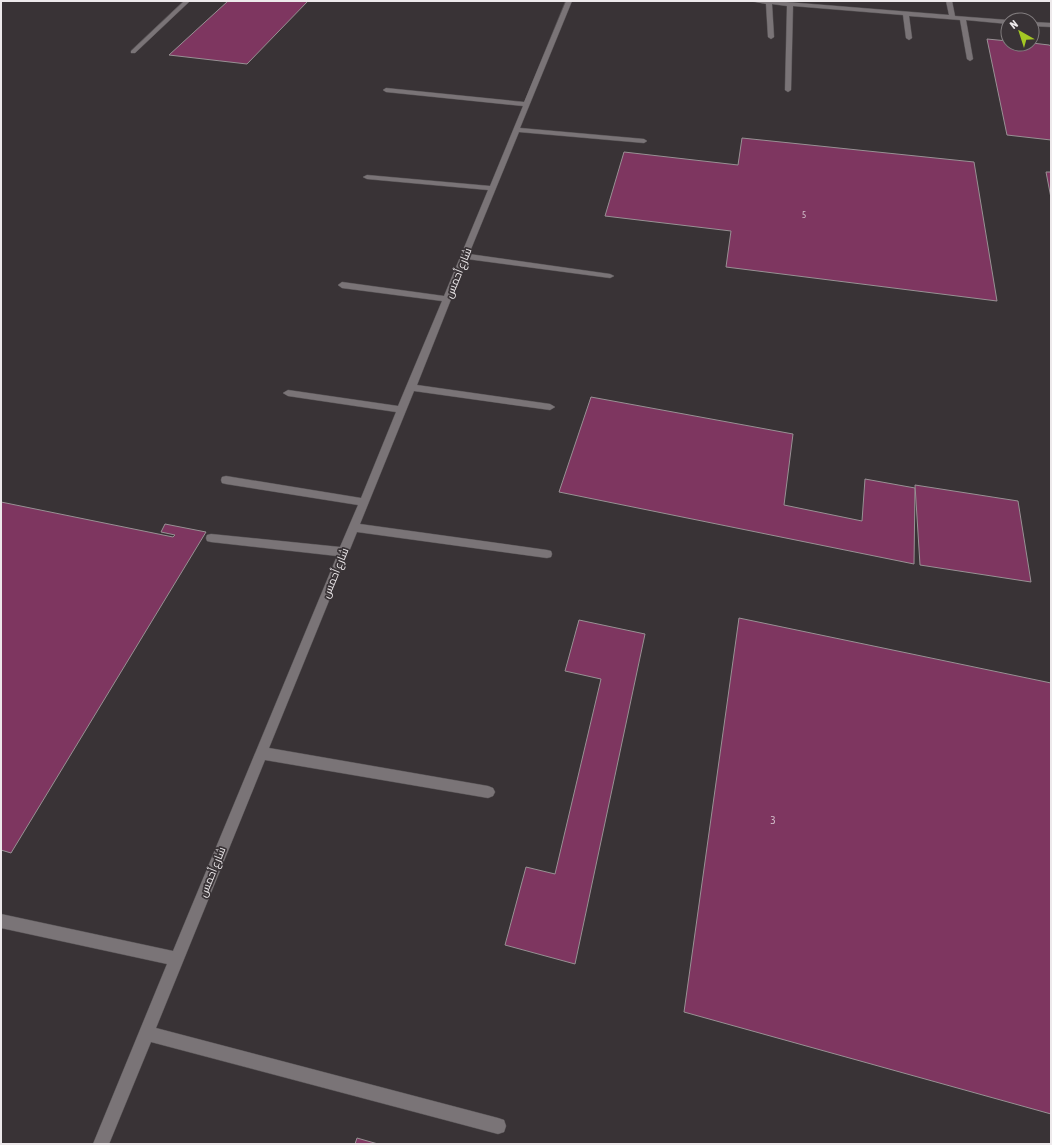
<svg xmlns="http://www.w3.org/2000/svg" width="1052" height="1145" font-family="'Asap Condensed',Cairo,sans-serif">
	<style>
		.building { fill: #7e3660; stroke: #989194 }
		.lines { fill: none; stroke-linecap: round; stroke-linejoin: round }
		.service-casing { stroke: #555153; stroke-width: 1 }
		.service { fill: #7a7477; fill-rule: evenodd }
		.labels { text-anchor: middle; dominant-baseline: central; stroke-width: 3.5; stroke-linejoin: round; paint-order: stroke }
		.number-label { font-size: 9px; fill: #d1bcc8 }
		.street-label { font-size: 11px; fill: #ede9eb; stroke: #393336 }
		.near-number-label { font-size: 11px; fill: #d1bcc8 }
	</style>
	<rect width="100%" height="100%" fill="#393336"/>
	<g class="building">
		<path d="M228 1H308L247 64 169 55Z"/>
		<path d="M987 39 1008 41V44L1032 43 1049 45 1051 46V140L1007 135Z"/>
		<path d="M742 138 974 162 997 301 726 267 731 231 605 216 624 152 738 165Z"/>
		<path d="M1046 172H1051V198Z"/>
		<path d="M591 397 793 434 784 505 862 521 865 479 915 488 914 564 559 492Z"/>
		<path d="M915 485 1018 501 1031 582 920 565Z"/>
		<path d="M1 502 173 537 175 535 161 532 165 524 206 532 11 853 1 850Z"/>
		<path d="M739 618 1051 683V1114L684 1012Z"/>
		<path d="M579 620 645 634 575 964 505 945 526 867 555 874 601 679 565 671Z"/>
		<path d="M357 1138 378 1144H355Z"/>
	</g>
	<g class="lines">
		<defs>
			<g id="service">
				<path d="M184 1H190L135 53H131V51Z"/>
				<path d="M566 1H572L520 128 644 139 647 141 644 143 519 132 469 254 610 274 614 276 610 278 467 259 417 385 550 404 555 407 550 410 414 391 360 524 547 550 551 551 552 554 551 557 547 558 357 532 269 748 488 786 493 788 495 792 493 796 488 798 265 760 156 1028 498 1118 504 1120 506 1126 504 1132 498 1134 151 1042 109 1144H93L167 964 1 928V914L173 951 337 556 211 542 207 541 206 538 207 535 211 534 340 547 358 505 226 484 222 483 221 480 222 477 226 476 361 498 396 412 288 396 283 393 288 390 398 406 442 301 342 288 338 285 342 282 444 296 488 190 367 179 363 177 367 175 490 186 523 106 386 92 383 90 386 88 524 102Z"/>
				<path d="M750 1H774L949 15 946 1H952L955 16 1008 20V24L966 20 973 59 970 61 967 59 960 20 909 16 912 38 909 40 906 38 903 15 793 6 791 90 788 92 785 90 787 6 772 4 774 37 771 39 768 37 766 4Z"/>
				<path d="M1032 22 1051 23V27L1032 26Z"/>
			</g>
		</defs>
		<use href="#service" class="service-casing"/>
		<use href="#service" class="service"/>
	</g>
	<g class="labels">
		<g class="number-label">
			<text x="804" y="215">5</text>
		</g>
		<g class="street-label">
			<text transform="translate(458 273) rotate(-68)">شارع أحمس</text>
			<text transform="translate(335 573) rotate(-68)">شارع أحمس</text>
			<text transform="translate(212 872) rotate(-68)">شارع أحمس</text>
		</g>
		<g class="near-number-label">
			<text x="773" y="820">3</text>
		</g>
	</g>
	<rect width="1052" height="1145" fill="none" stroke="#ede9eb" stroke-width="4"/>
	<g transform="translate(1020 32) rotate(321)"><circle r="19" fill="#393336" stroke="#817c7e"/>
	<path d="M0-3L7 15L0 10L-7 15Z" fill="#a4c824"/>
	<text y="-6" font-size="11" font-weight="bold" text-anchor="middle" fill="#ede9eb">N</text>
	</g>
</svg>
